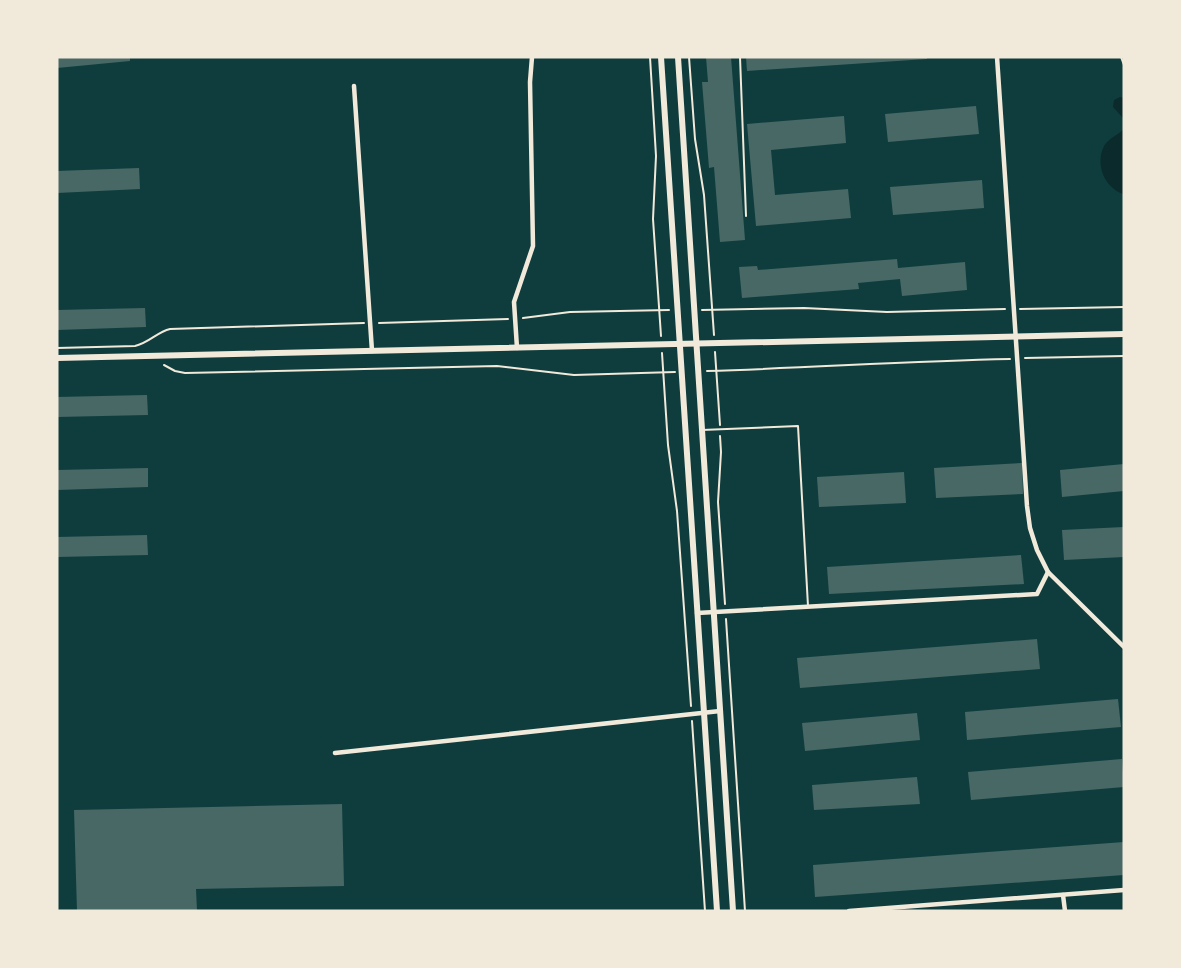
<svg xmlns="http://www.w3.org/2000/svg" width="1181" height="968" font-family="Mulish,sans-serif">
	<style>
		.water { fill: #0a2a2b }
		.building { fill: #486865 }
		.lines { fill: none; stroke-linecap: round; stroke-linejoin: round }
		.path { stroke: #f1e9da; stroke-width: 2 }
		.service { stroke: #f1e9da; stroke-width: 2 }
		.minor { stroke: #f1e9da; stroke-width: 4.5 }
		.tertiary { stroke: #f1e9da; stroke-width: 6 }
	</style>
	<rect width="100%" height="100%" fill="#0f3d3e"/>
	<g class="water">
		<path d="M1120 97 1124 98V119L1113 107 1114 100Z"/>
		<path d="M1124 122V194H1123C1104 187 1095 164 1104 146 1108 139 1117 135 1123 130Z"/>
	</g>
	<g class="building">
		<path d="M57 57H130V61L57 68Z"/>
		<path d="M706 57H731L745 240 720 242 714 167 709 168 702 82H708Z"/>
		<path d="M746 57H927V59L747 71Z"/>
		<path d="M976 106 979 134 888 142 885 114Z"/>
		<path d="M844 116 846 143 771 150 775 195 848 189 851 218 756 226 747 124Z"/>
		<path d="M139 168 140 189 57 193V171Z"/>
		<path d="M982 180 984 208 893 215 890 187Z"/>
		<path d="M897 259 898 268 965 262 967 290 902 296 900 279 858 283 859 289 742 298 739 267 757 266 758 270Z"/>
		<path d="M145 308 146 327 57 330V310Z"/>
		<path d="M147 395 148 415 57 417V397Z"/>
		<path d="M1022 463 1023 494 936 498 934 468Z"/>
		<path d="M1124 464V491L1062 497 1060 470Z"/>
		<path d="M148 468V487L57 490V470Z"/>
		<path d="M904 472 906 503 819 507 817 477Z"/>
		<path d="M1124 527V557L1064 560 1062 530Z"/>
		<path d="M147 535 148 555 57 557V537Z"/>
		<path d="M1021 555 1024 584 829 594 827 567Z"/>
		<path d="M1037 639 1040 669 800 688 797 658Z"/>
		<path d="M1118 699 1121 727 967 740 965 712Z"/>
		<path d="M917 713 920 740 805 751 802 723Z"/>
		<path d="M1122 759 1124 787 971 800 968 772Z"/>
		<path d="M917 777 920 804 814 810 812 785Z"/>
		<path d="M342 804 344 886 196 889 197 911H77L74 810Z"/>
		<path d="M1124 842V875L815 897 813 865Z"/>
	</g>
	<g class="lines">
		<g class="path">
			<path d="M650 57 656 156 653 219 661 336"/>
			<path d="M689 57 695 139 704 195 714 335"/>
			<path d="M1121 57 1124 65"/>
			<path d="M1020 309 1124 307"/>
			<path d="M702 310 804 308 887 312 1005 309"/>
			<path d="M523 318 570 312 669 310"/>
			<path d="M379 323 508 319"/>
			<path d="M57 348 135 346C149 343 157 332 170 329L364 323"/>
			<path d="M715 352 720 425"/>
			<path d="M662 353 668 445 677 511 691 706"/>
			<path d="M1025 358 1124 356"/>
			<path d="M164 365 175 371 185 373 497 366 574 375 675 372"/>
			<path d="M707 371C809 368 909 361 1010 359"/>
			<path d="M720 436 721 452 718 502 725 604"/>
			<path d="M726 619 745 911"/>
			<path d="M692 721 705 911"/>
		</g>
		<g class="service">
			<path d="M740 57 746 216"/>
			<path d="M702 430 798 426 808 606"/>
		</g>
		<g class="minor">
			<path d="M997 57 1027 506 1030 528 1037 550 1048 572 1124 647"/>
			<path d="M354 86 372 351"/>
			<path d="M517 348 514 302 533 246 530 82 532 57"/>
			<path d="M697 613 1037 594 1048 572"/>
			<path d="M335 753 720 711"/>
			<path d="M1063 895 1065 911"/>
			<path d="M849 911 1124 890"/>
		</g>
		<g class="tertiary">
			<path d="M661 57 717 911"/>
			<path d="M678 57 733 911"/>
			<path d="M57 358 1124 334"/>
		</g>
	</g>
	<rect width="1181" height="968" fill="none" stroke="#f1e9da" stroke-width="117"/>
</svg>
